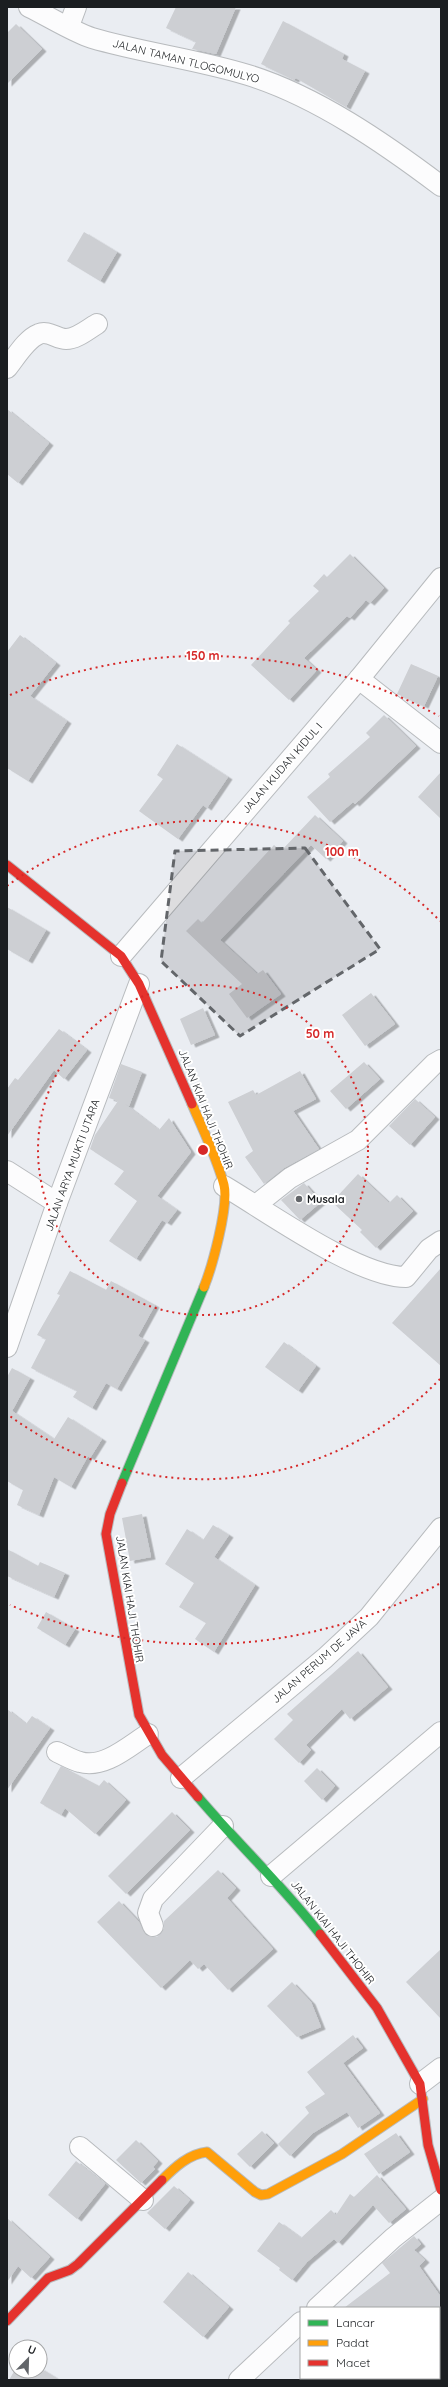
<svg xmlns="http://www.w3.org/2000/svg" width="448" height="2387" font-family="Quicksand,sans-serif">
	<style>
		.building { fill: #cdcfd3; filter: url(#shadow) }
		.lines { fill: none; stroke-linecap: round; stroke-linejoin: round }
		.street-casing { stroke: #b8bbbe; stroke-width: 22 }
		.fast-casing { stroke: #b8bbbe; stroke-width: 11 }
		.slow-casing { stroke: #b8bbbe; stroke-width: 11 }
		.jam-casing { stroke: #b8bbbe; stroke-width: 11 }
		.street { stroke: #fcfcfd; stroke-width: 20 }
		.fast { stroke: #30b455; stroke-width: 9 }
		.slow { stroke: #ff9f0a; stroke-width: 9 }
		.jam { stroke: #e5322d; stroke-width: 9 }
		.marked { fill: #63666a; fill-opacity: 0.2; stroke: #63666a; stroke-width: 3; stroke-dasharray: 8 5; stroke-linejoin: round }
		.ring { fill: none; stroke: #d62828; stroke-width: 2; stroke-dasharray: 2 4 }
		.poi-dot { fill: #63666a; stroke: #fff; stroke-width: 1.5 }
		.labels { text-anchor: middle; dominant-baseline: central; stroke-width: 4; stroke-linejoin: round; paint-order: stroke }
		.street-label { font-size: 11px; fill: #1b1e21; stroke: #fff }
		.poi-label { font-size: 11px; font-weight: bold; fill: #1b1e21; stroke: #fff; text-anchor: start }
		.centre { fill: #d62828; stroke: #fff; stroke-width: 2 }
		.ring-label { font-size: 12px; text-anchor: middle; font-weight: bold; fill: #d62828; stroke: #fff; stroke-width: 4; stroke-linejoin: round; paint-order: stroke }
	</style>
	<defs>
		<filter id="shadow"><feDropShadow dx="4.5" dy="2.5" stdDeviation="0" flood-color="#0004"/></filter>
	</defs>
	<rect width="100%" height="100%" fill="#eaedf2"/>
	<g class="building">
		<path d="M176 7H236L216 54 192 49 196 42 166 28Z"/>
		<path d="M283 21 344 54 342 59 365 71 346 107 296 78 294 80 261 64Z"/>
		<path d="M16 24 42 49 7 84V33Z"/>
		<path d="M84 232 117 252 100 281 67 261Z"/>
		<path d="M7 409 49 443 18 483 7 474Z"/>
		<path d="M350 554 384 588 370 603 366 600 350 618 347 616 304 658 317 670 289 700 251 665 290 623 288 621 319 591 313 586 324 574 327 577Z"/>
		<path d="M20 635 56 663 30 696 67 721 28 781 7 768V652Z"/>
		<path d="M411 664 438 676 424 706 397 694Z"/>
		<path d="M384 715 416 746 355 804 353 802 330 822 307 797 330 777 328 774 370 737 366 733Z"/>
		<path d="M177 744 228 777 207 808 203 805 178 839 139 811 163 779 157 775Z"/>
		<path d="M441 772V819L418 797Z"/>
		<path d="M315 815 343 841 326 859 311 845 220 940 257 974 263 970 281 994 247 1018 229 994 242 984 186 931 198 919 202 923 274 845 281 851Z"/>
		<path d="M7 907 46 930 28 961 7 949Z"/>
		<path d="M371 993 395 1024 365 1046 342 1015Z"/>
		<path d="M203 1008 215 1035 191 1045 180 1019Z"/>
		<path d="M59 1029 87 1050 64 1079 54 1070 7 1136V1089L15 1078 18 1080Z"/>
		<path d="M364 1062 380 1079 346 1109 330 1091Z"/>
		<path d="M121 1064 142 1072 129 1106 125 1104 159 1130 169 1118 191 1152 157 1196 177 1210 167 1223 162 1220 136 1259 109 1241 137 1201 114 1184 124 1171 90 1149 95 1135 118 1101 109 1098Z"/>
		<path d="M300 1071 316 1099 293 1111 319 1149 284 1168 264 1184 245 1157 253 1151 228 1102 253 1090 256 1095Z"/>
		<path d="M415 1099 435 1117 410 1145 389 1126Z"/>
		<path d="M358 1174 389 1203 397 1195 413 1211 376 1248 360 1232 362 1230 332 1202Z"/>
		<path d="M304 1183 321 1202 300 1220 281 1200Z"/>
		<path d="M441 1268V1366L392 1323Z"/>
		<path d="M70 1271 106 1290 111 1281 155 1305 138 1336 145 1340 117 1389 106 1383 92 1408 73 1397 77 1391 31 1368 46 1339 37 1335 60 1295 57 1294Z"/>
		<path d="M284 1342 316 1366 298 1391 265 1367Z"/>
		<path d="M12 1368 30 1378 12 1411 54 1439 68 1417 102 1439 90 1458 88 1456 71 1487 54 1477 39 1515 17 1505 23 1490 7 1481V1377Z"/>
		<path d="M142 1514 151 1557 130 1561 122 1518Z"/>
		<path d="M213 1525 229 1535 214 1557 255 1585 214 1652 195 1639 206 1623 179 1607 194 1583 165 1564 187 1529 203 1540Z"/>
		<path d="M7 1549 38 1566 40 1562 65 1573 54 1597 7 1576Z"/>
		<path d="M46 1612 75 1629 65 1645 37 1628Z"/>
		<path d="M358 1651 388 1687 350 1719 342 1709 306 1745 311 1750 299 1763 274 1739 293 1720 287 1714Z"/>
		<path d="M7 1709 26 1724 32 1716 50 1728 7 1790Z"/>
		<path d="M61 1766 99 1786 104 1780 126 1800 95 1834 65 1808 61 1815 40 1803Z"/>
		<path d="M317 1768 335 1786 322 1800 304 1781Z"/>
		<path d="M172 1812 190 1830 126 1894 108 1876Z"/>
		<path d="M218 1870 236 1888 227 1898 273 1949 228 1990 204 1964 198 1969 190 1960 161 1988 97 1922 119 1901 139 1922 146 1935 151 1937H157L164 1928V1921Z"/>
		<path d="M441 1949V2019L406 1982Z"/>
		<path d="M292 1982 311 2002 321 2027 297 2037 267 2006Z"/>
		<path d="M353 2035 363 2048 343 2063 380 2113 358 2128 347 2112 313 2133 290 2156 278 2144 309 2113 305 2107 325 2094 307 2072Z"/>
		<path d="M262 2131 274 2143 250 2167 237 2154Z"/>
		<path d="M396 2133 410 2152 379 2174 364 2154Z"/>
		<path d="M136 2140 158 2161 153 2167 155 2169 141 2183 116 2160Z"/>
		<path d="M76 2161 105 2184 77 2219 48 2195Z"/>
		<path d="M377 2175 406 2209 389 2223 373 2205 338 2243 334 2239 307 2262 292 2280 279 2270 280 2268 257 2251 279 2222 301 2238 331 2210 336 2215 350 2194 354 2197Z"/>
		<path d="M174 2186 190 2200 165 2229 147 2213Z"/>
		<path d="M7 2218 50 2257 31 2278 18 2266 7 2282Z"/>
		<path d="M414 2236 421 2244 414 2250 425 2260 419 2266 441 2297V2308H344L390 2273 382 2263Z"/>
		<path d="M188 2272 229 2307 203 2337 163 2302Z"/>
		<path d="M16 2368V2371H40V2368L60 2380H9Z"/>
	</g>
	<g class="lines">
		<defs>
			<g id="street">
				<path d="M29 7C48 16 73 32 92 38 143 53 196 59 248 75 316 96 384 143 441 186"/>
				<path d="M69 26 76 7"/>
				<path d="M7 368C16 357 26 339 39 334 48 330 57 339 66 339 77 339 88 329 97 324"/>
				<path d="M359 679 441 743"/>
				<path d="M121 956 359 679 441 578"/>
				<path d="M7 1171 57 1203"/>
				<path d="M224 1186C268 1212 358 1277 406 1277L429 1249 441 1241"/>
				<path d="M256 1205 290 1178 358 1140 434 1064 441 1060"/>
				<path d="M7 1347 57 1203 139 984"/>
				<path d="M57 1752C64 1755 72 1760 80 1762 104 1769 129 1746 148 1734"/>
				<path d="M181 1778 325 1658 369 1617 441 1528"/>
				<path d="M271 1876 441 1732"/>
				<path d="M153 1926 148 1913 153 1899 223 1826"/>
				<path d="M420 2084 441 2068"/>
				<path d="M80 2147 143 2200"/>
				<path d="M317 2308 393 2238 441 2200"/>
				<path d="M239 2380 301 2322"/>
			</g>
			<g id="fast">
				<path d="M122 1483 204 1287"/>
				<path d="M198 1797C238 1844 282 1885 320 1934"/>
			</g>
			<g id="slow">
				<path d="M192 1104C203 1130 217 1158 224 1185 229 1206 212 1267 204 1287"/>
				<path d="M162 2180C175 2167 189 2154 207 2152L255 2192 261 2195 268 2194 342 2154 423 2099"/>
			</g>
			<g id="jam">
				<path d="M7 865 121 956 139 984 192 1104"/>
				<path d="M122 1483 110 1514 106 1534 139 1715 162 1755 198 1797"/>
				<path d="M320 1934 377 2008 420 2084 428 2145 441 2190"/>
				<path d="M7 2321 48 2278 70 2270 78 2264 162 2180"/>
			</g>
		</defs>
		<use href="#street" class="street-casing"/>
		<use href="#fast" class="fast-casing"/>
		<use href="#slow" class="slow-casing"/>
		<use href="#jam" class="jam-casing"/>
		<use href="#street" class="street"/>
		<use href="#fast" class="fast"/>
		<use href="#slow" class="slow"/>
		<use href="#jam" class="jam"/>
	</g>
	<path class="marked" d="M305 848 380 949 240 1036 161 961 175 851Z"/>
	<g class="ring">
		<circle cx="203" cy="1150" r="165"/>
		<path d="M440 1379A329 329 0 0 1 7 1414M7 886A329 329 0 0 1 440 921"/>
		<path d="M439 1584A494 494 0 0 1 10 1605M10 695A494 494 0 0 1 439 716"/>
	</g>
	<circle class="poi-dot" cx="299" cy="1199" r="4"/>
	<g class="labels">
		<g class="street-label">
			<text transform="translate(186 61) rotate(14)">JALAN TAMAN TLOGOMULYO</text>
			<text transform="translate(282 768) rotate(-49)">JALAN KUDAN KIDUL I</text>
			<text transform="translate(206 1109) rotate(68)">JALAN KIAI HAJI THOHIR</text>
			<text transform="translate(72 1165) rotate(-70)">JALAN ARYA MUKTI UTARA</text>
			<text transform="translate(130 1599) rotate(81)">JALAN KIAI HAJI THOHIR</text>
			<text transform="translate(319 1661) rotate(-41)">JALAN PERUM DE JAVA</text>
			<text transform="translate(333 1932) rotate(52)">JALAN KIAI HAJI THOHIR</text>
		</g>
		<g class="poi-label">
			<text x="307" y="1199">Musala</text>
		</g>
	</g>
	<circle cx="203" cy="1150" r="6" class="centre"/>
	<g class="ring-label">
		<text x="203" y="660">150 m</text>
		<text x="342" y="856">100 m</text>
		<text x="320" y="1038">50 m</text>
	</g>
	<rect width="448" height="2387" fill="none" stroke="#1b1e21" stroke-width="16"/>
	<rect x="300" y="2307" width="140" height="72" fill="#ffffff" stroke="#a4a5a6"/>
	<rect x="308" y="2320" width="20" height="6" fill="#30b455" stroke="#a4a5a6"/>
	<text x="336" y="2327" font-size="12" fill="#1b1e21">Lancar</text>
	<rect x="308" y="2340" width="20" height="6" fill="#ff9f0a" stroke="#a4a5a6"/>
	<text x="336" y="2347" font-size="12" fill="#1b1e21">Padat</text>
	<rect x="308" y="2360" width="20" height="6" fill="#e5322d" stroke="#a4a5a6"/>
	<text x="336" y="2367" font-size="12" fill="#1b1e21">Macet</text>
	<g transform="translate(28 2359) rotate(23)"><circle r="19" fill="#ffffff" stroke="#a4a5a6"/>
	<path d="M0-3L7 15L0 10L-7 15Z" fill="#63666a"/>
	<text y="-6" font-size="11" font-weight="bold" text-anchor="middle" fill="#1b1e21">U</text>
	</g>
</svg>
